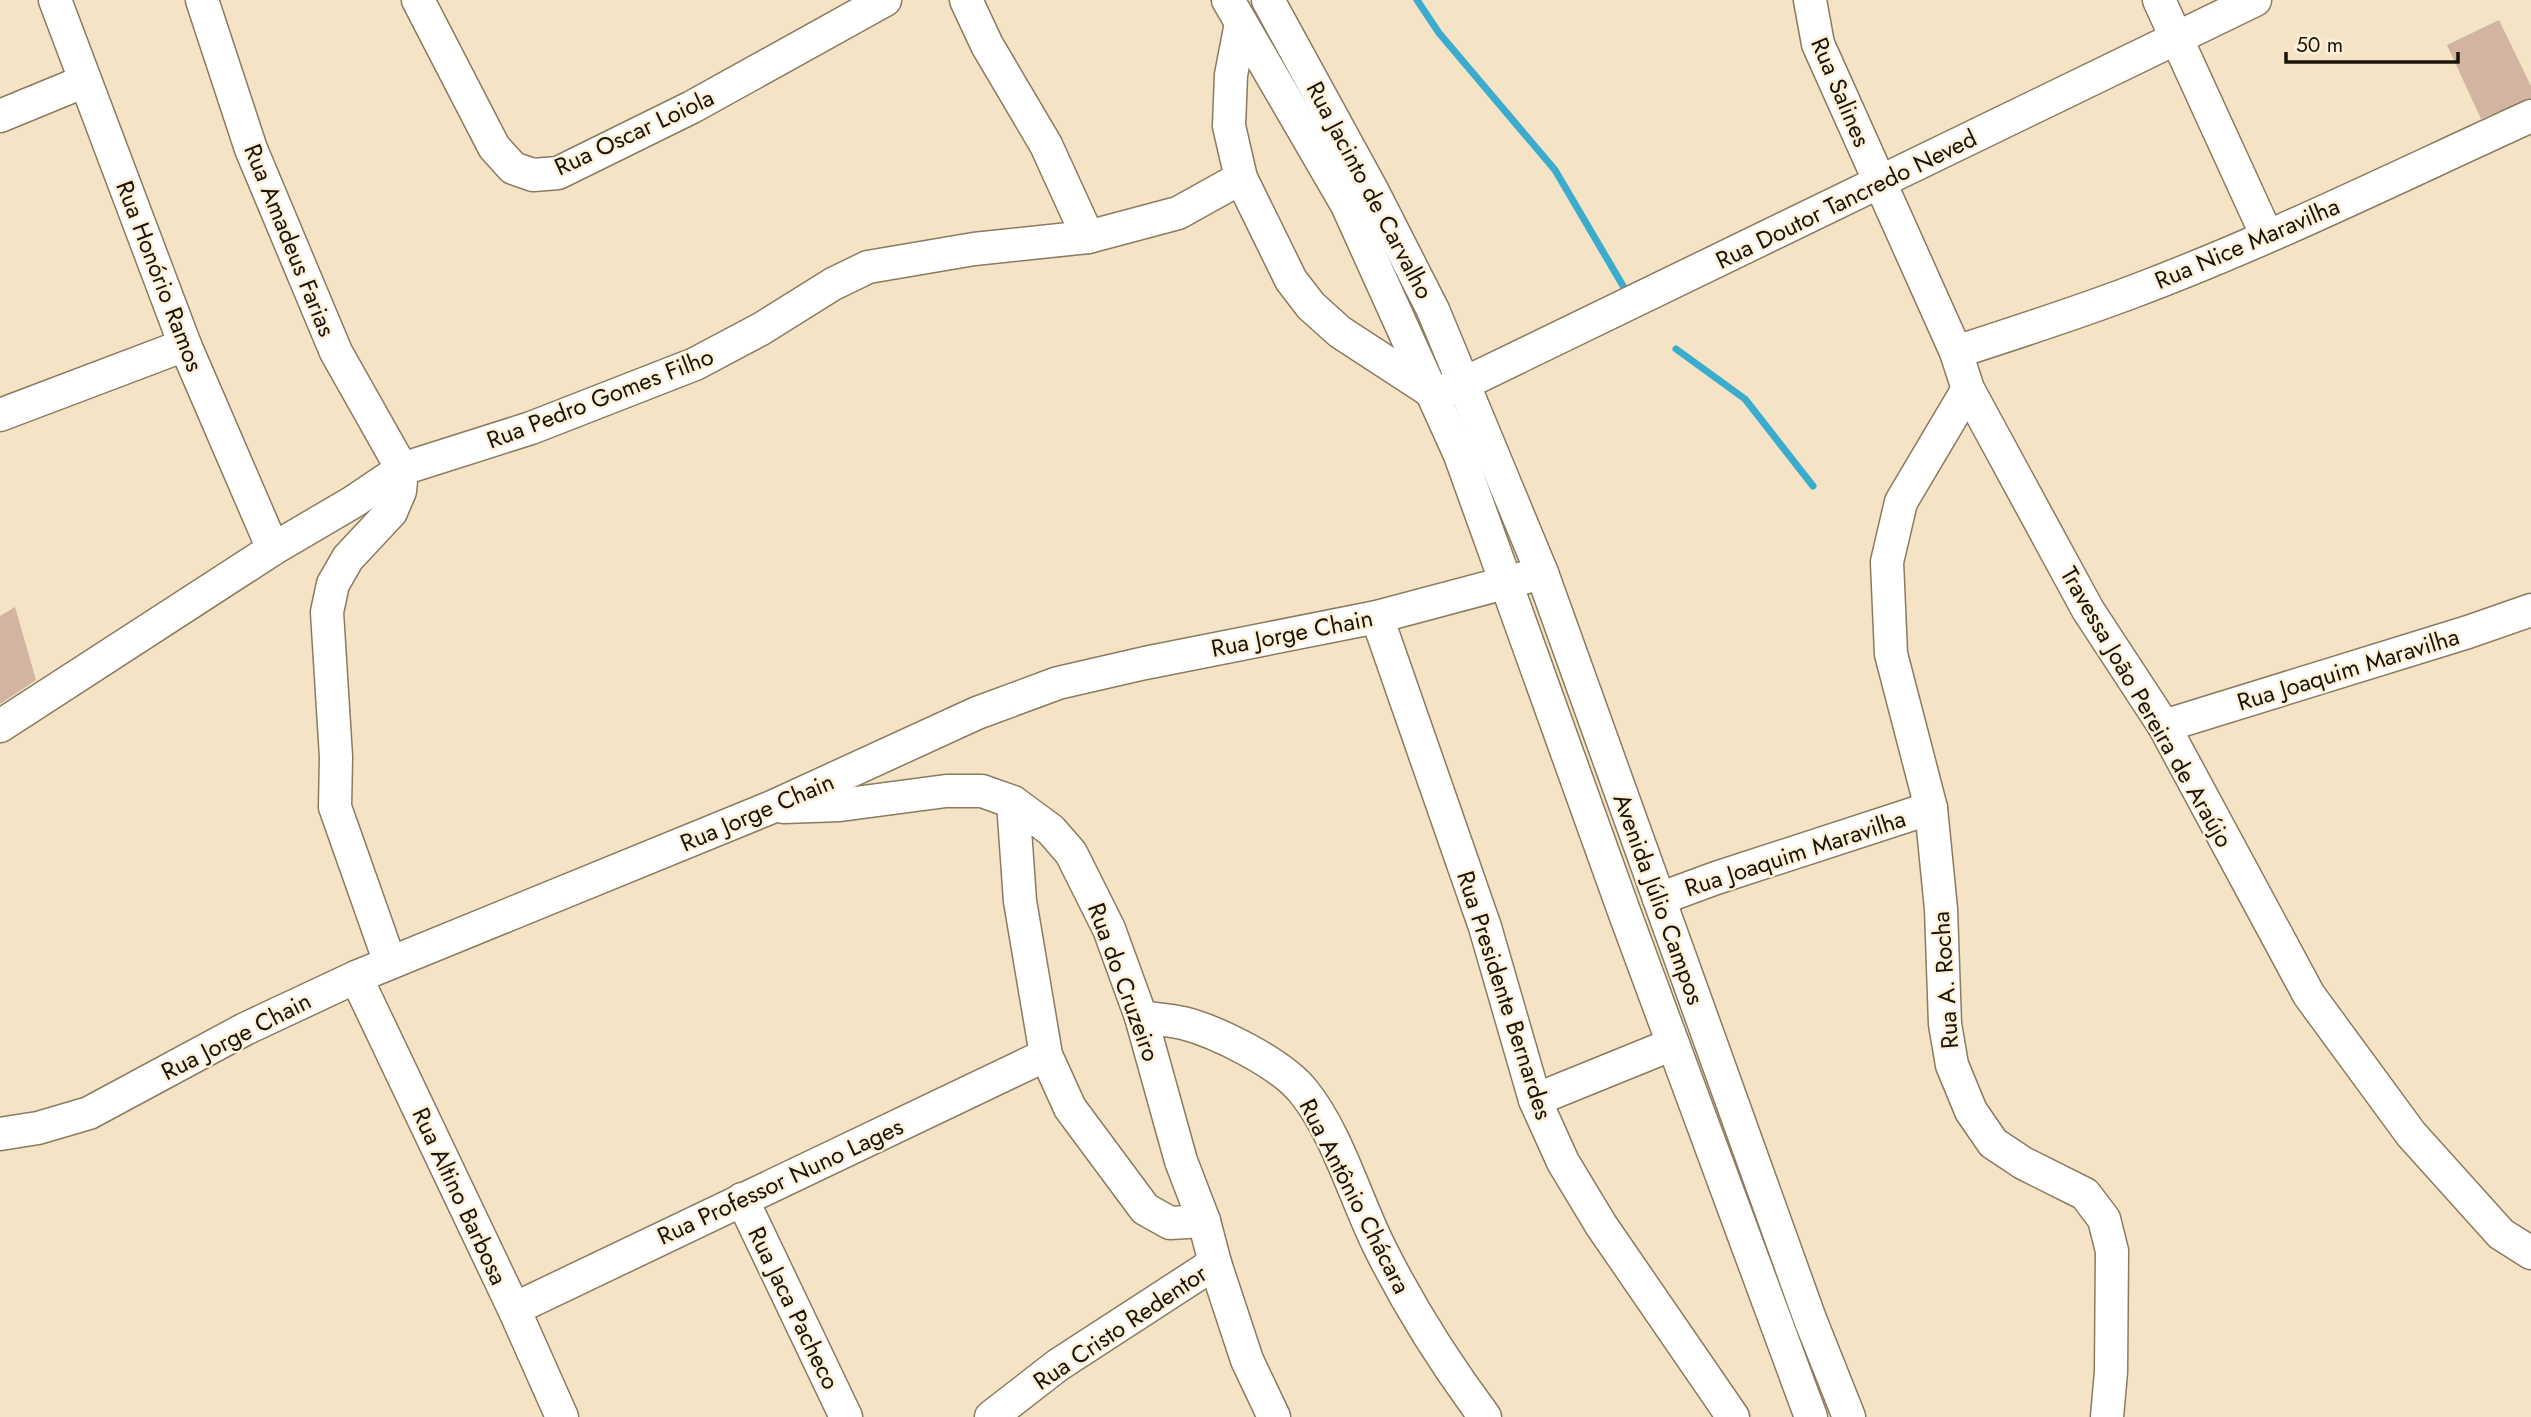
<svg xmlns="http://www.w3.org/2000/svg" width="2531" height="1417" font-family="Jost,sans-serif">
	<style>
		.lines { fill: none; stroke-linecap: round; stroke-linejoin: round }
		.stream { stroke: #3baccd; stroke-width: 7 }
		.building { fill: #d2b4a1 }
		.minor-casing { stroke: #8a7b5f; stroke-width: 35 }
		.minor { stroke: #fff; stroke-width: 32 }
		.labels { text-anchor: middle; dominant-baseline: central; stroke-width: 5; stroke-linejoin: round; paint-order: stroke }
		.street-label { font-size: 24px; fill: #191308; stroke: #fff1d9 }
	</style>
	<rect width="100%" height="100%" fill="#f4e4c5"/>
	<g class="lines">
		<g class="stream">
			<path d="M1417 0 1439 33 1555 170 1629 296"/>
			<path d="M1676 349 1745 399 1813 486"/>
		</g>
	</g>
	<g class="building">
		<path d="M2499 20 2531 86V98L2481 119 2447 45Z"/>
		<path d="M15 607 36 680 0 704V616Z"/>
	</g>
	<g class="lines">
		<defs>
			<g id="minor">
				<path d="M55 0 185 345 273 549"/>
				<path d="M202 0 251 149 336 352 402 469 400 491 391 512 348 558 333 584 327 612 336 757 335 807 390 963"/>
				<path d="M418 0 494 147 513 168 533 175 558 173 692 107 885 0"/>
				<path d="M966 0 987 45 1046 145 1088 237"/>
				<path d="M1228 0 1347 205 1460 455 1625 914 1811 1417"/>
				<path d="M1268 0 1373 192 1433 310 1542 573 1810 1319 1849 1417"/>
				<path d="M1810 0 1818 44 1956 352 1968 389 2088 610 2164 726 2309 995 2411 1134 2501 1234 2531 1253"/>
				<path d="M2159 0 2267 236"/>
				<path d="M1241 23 1231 75 1229 126 1241 178 1291 280 1311 306 1340 332 1435 394"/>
				<path d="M0 116 85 81"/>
				<path d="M1956 352C2015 333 2074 314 2132 292 2268 241 2399 176 2531 116"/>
				<path d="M1968 389 1901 502 1887 562 1891 654 1931 808 1941 909 1945 1024 1952 1065 1971 1111 1993 1143 2023 1163 2085 1194 2104 1219 2112 1251 2111 1372 2107 1417"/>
				<path d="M1443 391 1463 384 2255 0"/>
				<path d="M0 415 185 345"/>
				<path d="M1377 617 1485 927 1535 1100 1563 1162 1601 1225 1733 1417"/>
				<path d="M0 726 273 549 353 502 402 469 531 428 695 364 761 329 833 284 868 267 974 249 1088 237 1178 213 1241 178"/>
				<path d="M2164 726 2468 632 2531 610"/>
				<path d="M1013 802 1020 901 1046 1055 1070 1108 1145 1209 1170 1223 1204 1221"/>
				<path d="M784 807 840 805 946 791H982L1013 802 1051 830 1071 853 1109 929 1141 1017 1181 1161 1204 1221 1215 1263 1247 1360 1274 1417"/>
				<path d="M1659 899 1716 878 1931 808"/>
				<path d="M356 977 514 1309 562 1417"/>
				<path d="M1141 1017C1155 1019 1170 1020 1183 1023 1218 1032 1280 1063 1303 1091 1336 1131 1355 1197 1378 1244 1408 1305 1444 1362 1485 1417"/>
				<path d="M1535 1100 1673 1044"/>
				<path d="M0 1134 38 1128 89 1113 245 1029 356 977 772 807 977 713 1058 683 1145 663 1377 617 1542 573"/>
				<path d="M742 1199 846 1417"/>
				<path d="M514 1309 1046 1055"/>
				<path d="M991 1417 1058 1365 1215 1263"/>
			</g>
		</defs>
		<use href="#minor" class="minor-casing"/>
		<use href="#minor" class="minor"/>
	</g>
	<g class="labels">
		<g class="street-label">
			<text transform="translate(1841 92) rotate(67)">Rua Salines</text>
			<text transform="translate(634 132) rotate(-25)">Rua Oscar Loiola</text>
			<text transform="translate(1370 190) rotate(62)">Rua Jacinto de Carvalho</text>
			<text transform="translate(1846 199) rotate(-26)">Rua Doutor Tancredo Neved</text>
			<text transform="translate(290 240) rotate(68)">Rua Amadeus Farias</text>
			<text transform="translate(2247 243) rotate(-23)">Rua Nice Maravilha</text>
			<text transform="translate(160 276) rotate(69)">Rua Honório Ramos</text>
			<text transform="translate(600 398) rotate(-21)">Rua Pedro Gomes Filho</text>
			<text transform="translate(1292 633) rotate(-11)">Rua Jorge Chain</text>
			<text transform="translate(2348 669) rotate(-17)">Rua Joaquim Maravilha</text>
			<text transform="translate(2147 707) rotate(60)">Travessa João Pereira de Araújo</text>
			<text transform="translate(757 812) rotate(-23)">Rua Jorge Chain</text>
			<text transform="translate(1795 853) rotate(-18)">Rua Joaquim Maravilha</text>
			<text transform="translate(1659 899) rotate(70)">Avenida Júlio Campos</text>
			<text transform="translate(1945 980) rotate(-94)">Rua A. Rocha</text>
			<text transform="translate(1124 982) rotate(70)">Rua do Cruzeiro</text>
			<text transform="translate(1505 995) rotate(72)">Rua Presidente Bernardes</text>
			<text transform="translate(236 1036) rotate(-27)">Rua Jorge Chain</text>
			<text transform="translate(780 1181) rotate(-25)">Rua Professor Nuno Lages</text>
			<text transform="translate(460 1196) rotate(65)">Rua Altino Barbosa</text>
			<text transform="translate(1355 1196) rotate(63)">Rua Antônio Chácara</text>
			<text transform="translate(794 1308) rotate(64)">Rua Jaca Pacheco</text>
			<text transform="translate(1120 1327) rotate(-34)">Rua Cristo Redentor</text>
		</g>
	</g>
	<path d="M2286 52v10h172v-10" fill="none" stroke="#191308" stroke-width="3.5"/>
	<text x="2296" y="52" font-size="21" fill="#191308" stroke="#fff1d9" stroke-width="5" paint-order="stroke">50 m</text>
</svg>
